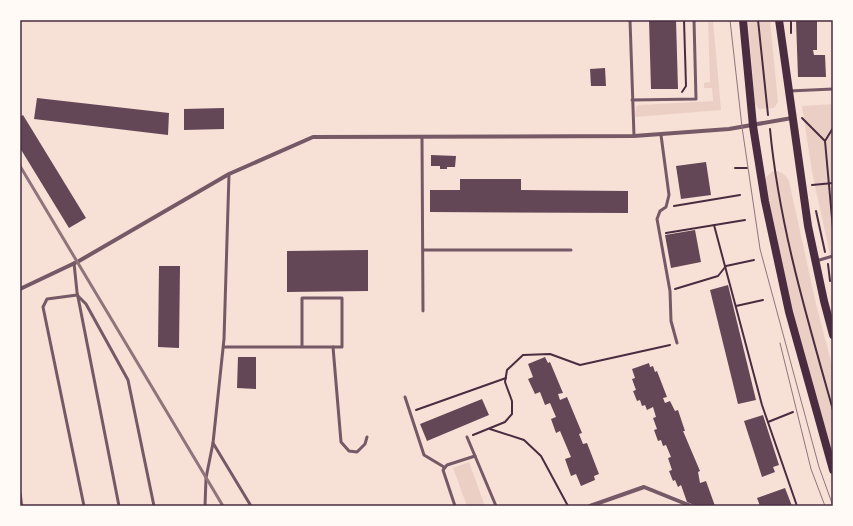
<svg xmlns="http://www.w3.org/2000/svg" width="853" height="526" font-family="'Golos Text',sans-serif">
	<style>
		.green { fill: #ebcfc5 }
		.building { fill: #644757 }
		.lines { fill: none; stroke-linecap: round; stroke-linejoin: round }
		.path { stroke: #4a2c40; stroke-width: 2 }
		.service { stroke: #755966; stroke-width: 3 }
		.minor { stroke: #755966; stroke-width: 4 }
		.secondary { stroke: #4a2c40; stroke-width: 8 }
		.tram { stroke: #8f747c; stroke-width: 1 }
		.rail { stroke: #8f747c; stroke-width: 3 }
		.neatline { fill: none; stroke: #4a2c40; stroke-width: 1.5 }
	</style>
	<rect width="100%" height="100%" fill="#f7e1d7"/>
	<g class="green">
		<path d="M708 20H713L721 110 635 117 636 107 639 105 713 101 712 88H704V83L710 82Z"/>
		<path d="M748 20H770L778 102 774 108 759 109 755 104Z"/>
		<path d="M833 104V254L830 255 812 172 802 106Z"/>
		<path d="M773 171C781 171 784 173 789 181L816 304 833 369V455L792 313 764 185 766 177Z"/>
		<path d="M469 462 485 506H467L453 468Z"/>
	</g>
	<g class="building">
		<path d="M649 20H676L678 89H651Z"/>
		<path d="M796 20H817V50H813L814 55H825L826 77H798Z"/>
		<path d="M605 68 606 86H591L590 69Z"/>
		<path d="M37 98 169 113 168 135 34 119Z"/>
		<path d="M224 108V129L184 130V109Z"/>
		<path d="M23 115 86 218 69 228 20 148V117Z"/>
		<path d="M431 155 456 156 455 167H447V169H440V166H431Z"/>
		<path d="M706 162 711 195 681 199 676 166Z"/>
		<path d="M460 179H521V190L628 191V213L430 212V190H460Z"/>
		<path d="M695 230 701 262 671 268 665 235Z"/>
		<path d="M368 250V291L287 292V251Z"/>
		<path d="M159 266H180L179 348 158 347Z"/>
		<path d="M728 285 756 400 738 404 710 290Z"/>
		<path d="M238 357H256V389L237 388Z"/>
		<path d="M545 357 548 363 550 362 563 393 558 394 560 400 567 397 582 433 579 434 583 444 587 443 599 474 594 476 595 480 581 486 576 474 571 476 565 459 571 457 560 431 556 433 551 419 556 417 550 403 545 405 540 392 535 394 528 379 533 377 528 364Z"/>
		<path d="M649 363 650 367 653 366 655 372 657 371 667 397 663 398 665 403 670 401 675 411 678 410 685 431H683L700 471 698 472 700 483 706 481 715 506H696L687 502 681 485 678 487 675 480 673 481 669 471 672 470 668 458 671 457 666 445 663 446 661 440 658 441 654 430 657 429 653 418 656 417 653 407 647 410 645 405 642 406 640 400 637 401 633 391 636 390 632 379 635 378 632 369Z"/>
		<path d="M482 399 489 415 427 441 420 424Z"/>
		<path d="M763 415 779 465 773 467 775 472 762 477 744 421Z"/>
		<path d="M785 488 792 506H760L757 498Z"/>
	</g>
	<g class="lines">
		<g class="path">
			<path d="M758 20 768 115"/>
			<path d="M791 20V33"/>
			<path d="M682 92 686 86 684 20"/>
			<path d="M802 118 825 141 833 128"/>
			<path d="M770 129C779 225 807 318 833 410"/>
			<path d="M825 141 833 229"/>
			<path d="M735 168H747"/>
			<path d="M812 185 833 183"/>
			<path d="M674 206 740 195"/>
			<path d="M816 211 825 252"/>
			<path d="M714 225 762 405 797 506"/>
			<path d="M666 233 745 220"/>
			<path d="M828 264 830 281"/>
			<path d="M675 289 718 276 726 266 754 260"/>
			<path d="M736 306 763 300"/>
			<path d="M416 410 506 378"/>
			<path d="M768 422 793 412"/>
			<path d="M490 429 524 440 541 456 568 506"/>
			<path d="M473 435 505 422 512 414V401L505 382 507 370 523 355 550 354 580 365 670 345"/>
		</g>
		<g class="service">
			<path d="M630 20 634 136"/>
			<path d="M789 91 833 89"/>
			<path d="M632 100 696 99 694 20"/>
			<path d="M661 135 669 195 666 207 660 211 657 219 670 291 671 321 677 343"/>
			<path d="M422 137 423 311"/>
			<path d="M229 174 224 339 213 443 251 506"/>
			<path d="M424 250H571"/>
			<path d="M816 261 833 256"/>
			<path d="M74 263 77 292 119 506"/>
			<path d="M224 347H342V298H302V346"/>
			<path d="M333 347 341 442 349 451 357 452 365 444 367 437"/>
			<path d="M405 397 424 455 444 467"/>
			<path d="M467 437 496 506"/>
			<path d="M84 506 43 307 47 299 77 295 86 304 128 380 154 506"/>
			<path d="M205 506 206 478 213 443"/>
			<path d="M455 506 443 470 447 465 475 456"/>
		</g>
		<g class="minor">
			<path d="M20 289 79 261 229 174 313 137 634 136 729 129 792 118"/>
			<path d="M590 506 644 487 691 506"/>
		</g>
		<g class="secondary">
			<path d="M743 20 753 126 765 201 789 312 833 470"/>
			<path d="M779 20 808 226 824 301 833 335"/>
		</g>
		<g class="tram">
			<path d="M730 20 742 127 760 249 819 467 833 506"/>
			<path d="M780 343 811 469 825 506"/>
		</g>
		<g class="rail">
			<path d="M20 166 223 506"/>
			<path d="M20 493 22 506"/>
		</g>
	</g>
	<rect width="853" height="526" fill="none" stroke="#fffaf5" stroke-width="42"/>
	<rect x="21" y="21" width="811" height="484" class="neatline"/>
</svg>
